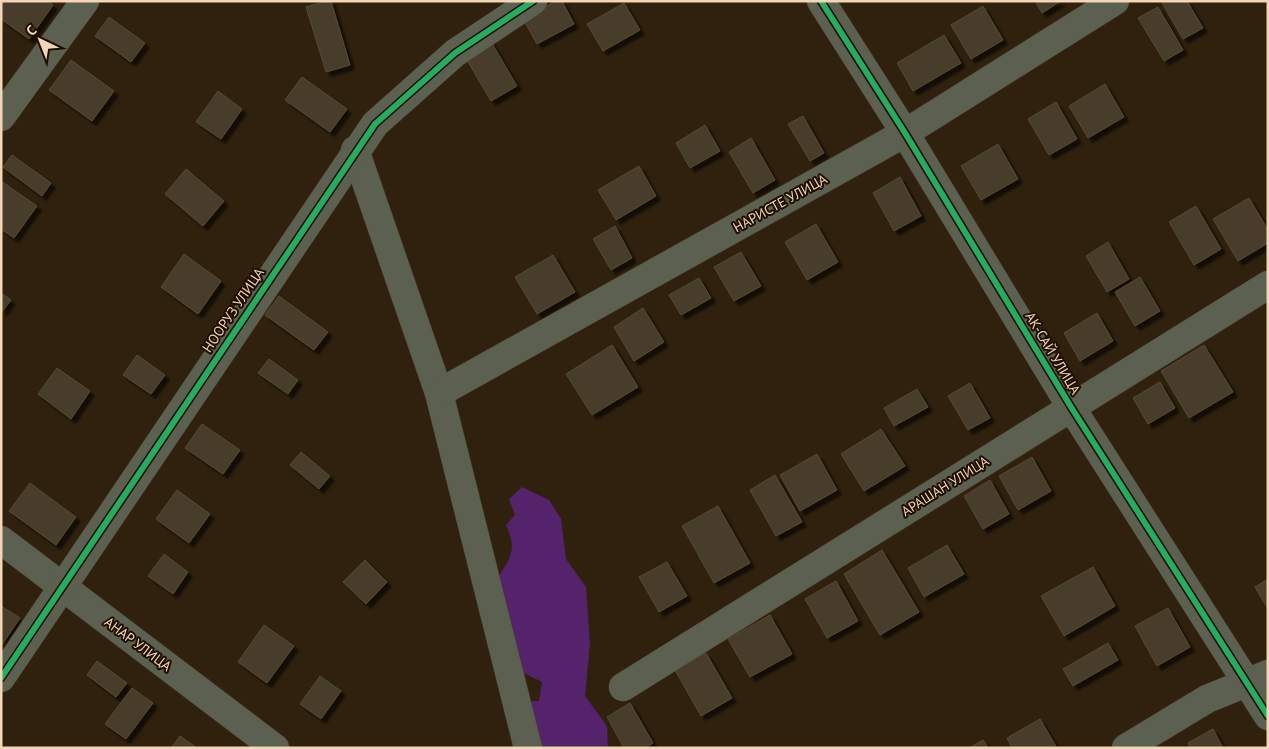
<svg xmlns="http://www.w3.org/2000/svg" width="1269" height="749" font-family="'PT Sans',sans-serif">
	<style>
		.water { fill: #55236c }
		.building { fill: #473c2a; stroke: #574b32; filter: url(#shadow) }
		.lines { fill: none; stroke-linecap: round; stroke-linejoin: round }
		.street-casing { stroke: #4c3d2b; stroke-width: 29 }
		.street { stroke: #5b6051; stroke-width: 28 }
		.cycleway-casing { stroke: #1e0e00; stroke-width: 9 }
		.cycleway { stroke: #26ab63; stroke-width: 6 }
		.labels { text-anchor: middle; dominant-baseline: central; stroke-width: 4; stroke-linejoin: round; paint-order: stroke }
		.street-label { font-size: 14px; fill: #f2d6b5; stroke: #1e0e00 }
	</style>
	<defs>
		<filter id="shadow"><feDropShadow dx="4.5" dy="4.5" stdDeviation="1" flood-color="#0009"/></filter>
	</defs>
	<rect width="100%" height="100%" fill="#2f210e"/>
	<path class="water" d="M522 487 549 500 561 519 566 559 586 587 590 643 585 696 607 726 608 748H536L524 701H539L542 682 518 670 496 581C510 558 518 551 506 525L515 515 509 499Z"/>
	<g class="building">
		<path d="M1 1H47L53 5 29 39 1 19Z"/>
		<path d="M326 1H331L350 65 326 72 306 7Z"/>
		<path d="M556 1H562L574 24 537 44 523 19Z"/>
		<path d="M1035 1H1061L1042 13Z"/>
		<path d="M1161 1H1187L1203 28 1183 39Z"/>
		<path d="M624 3 640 30 603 51 587 24Z"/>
		<path d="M983 6 1003 40 971 59 951 25Z"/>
		<path d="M1158 7 1183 50 1164 61 1138 18Z"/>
		<path d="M109 17 145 43 131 62 95 36Z"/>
		<path d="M944 35 961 63 913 91 897 63Z"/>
		<path d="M490 40 517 86 491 101 464 55Z"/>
		<path d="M71 60 114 91 92 121 49 90Z"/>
		<path d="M302 77 347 109 330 132 285 100Z"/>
		<path d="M1105 84 1124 117 1088 138 1069 106Z"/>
		<path d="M218 91 242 109 221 139 196 122Z"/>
		<path d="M1056 102 1077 139 1049 155 1028 119Z"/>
		<path d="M803 116 824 153 810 161 788 124Z"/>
		<path d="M705 125 720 151 690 168 676 143Z"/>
		<path d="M751 138 775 180 753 193 729 152Z"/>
		<path d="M998 144 1018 179 981 200 961 166Z"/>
		<path d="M12 155 51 183 42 196 3 167Z"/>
		<path d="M639 166 656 196 616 220 598 190Z"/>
		<path d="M186 169 224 201 203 226 165 194Z"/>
		<path d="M900 177 921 216 894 231 873 193Z"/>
		<path d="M1 181 37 206 14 238 1 229Z"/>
		<path d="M1249 198 1268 230V243L1238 261 1213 219Z"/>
		<path d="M1196 206 1221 249 1194 265 1169 222Z"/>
		<path d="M816 224 838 262 807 280 785 242Z"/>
		<path d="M615 226 632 258 611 270 593 239Z"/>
		<path d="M1108 242 1129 279 1107 292 1086 256Z"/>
		<path d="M741 252 761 286 734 301 714 267Z"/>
		<path d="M184 254 221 281 198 314 161 287Z"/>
		<path d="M553 255 575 292 537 314 515 277Z"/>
		<path d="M1140 277 1160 311 1135 326 1115 292Z"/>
		<path d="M699 278 711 298 681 315 669 295Z"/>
		<path d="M1 293 11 300 1 313Z"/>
		<path d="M279 296 328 332 314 350 265 315Z"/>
		<path d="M643 308 664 342 634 361 614 327Z"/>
		<path d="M1097 313 1113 341 1080 361 1064 333Z"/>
		<path d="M612 345 638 387 592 415 566 374Z"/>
		<path d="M1204 345 1233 392 1189 418 1161 371Z"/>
		<path d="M137 355 165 375 151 394 123 375Z"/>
		<path d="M269 359 298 380 288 394 258 373Z"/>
		<path d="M57 368 90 391 71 419 38 394Z"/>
		<path d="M1160 382 1175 408 1148 424 1133 398Z"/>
		<path d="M970 383 990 418 968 430 948 396Z"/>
		<path d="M917 389 928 407 894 426 884 408Z"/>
		<path d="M202 424 240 450 223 474 185 448Z"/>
		<path d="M881 429 905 466 864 491 841 454Z"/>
		<path d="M301 452 330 476 319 489 290 465Z"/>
		<path d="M817 454 837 490 800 511 780 475Z"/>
		<path d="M1032 457 1051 491 1018 510 999 476Z"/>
		<path d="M775 475 802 522 776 536 750 490Z"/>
		<path d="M990 480 1009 514 983 529 964 496Z"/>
		<path d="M30 483 76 517 56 545 9 511Z"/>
		<path d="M177 490 210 514 189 543 156 519Z"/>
		<path d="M718 506 750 563 714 583 682 526Z"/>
		<path d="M947 545 964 574 924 597 908 568Z"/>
		<path d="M882 550 919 612 880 635 844 574Z"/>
		<path d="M164 554 188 572 173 594 148 576Z"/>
		<path d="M365 560 387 582 366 604 343 582Z"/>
		<path d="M667 562 687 596 659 612 639 577Z"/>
		<path d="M1093 567 1115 606 1064 636 1041 596Z"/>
		<path d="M1268 579V609L1255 587Z"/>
		<path d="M836 581 858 621 827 638 805 599Z"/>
		<path d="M1 606 20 618 1 646Z"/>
		<path d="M1168 608 1190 647 1157 666 1135 626Z"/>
		<path d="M770 615 792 654 750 677 728 639Z"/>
		<path d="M264 625 294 646 267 683 238 662Z"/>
		<path d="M1108 643 1118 660 1073 686 1063 669Z"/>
		<path d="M706 653 732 698 701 716 675 670Z"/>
		<path d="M97 661 127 683 116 697 87 675Z"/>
		<path d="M320 676 341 691 321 719 300 704Z"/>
		<path d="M132 688 153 703 126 739 105 724Z"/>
		<path d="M630 703 653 743 645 748H624L607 717Z"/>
		<path d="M1040 719 1057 748H1012L1007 738Z"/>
		<path d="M1213 729 1223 748H1190L1188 743Z"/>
		<path d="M180 736 197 748H171Z"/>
		<path d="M983 740 988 748H969Z"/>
	</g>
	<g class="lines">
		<defs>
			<g id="street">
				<path d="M821 1 905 133 1071 407 1268 716"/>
				<path d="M1 117 85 1"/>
				<path d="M355 150 439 393 528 748"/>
				<path d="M439 393 905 133 1115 1"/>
				<path d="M1 540 275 748"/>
				<path d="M1 678 375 124 455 53 533 1"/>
				<path d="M623 687 1268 285"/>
				<path d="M1126 748 1207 699 1268 674"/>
			</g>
		</defs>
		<use href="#street" class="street-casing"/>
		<use href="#street" class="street"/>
		<defs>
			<g id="cycleway">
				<path d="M821 1 905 133 1071 407 1268 716"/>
				<path d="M1 678 375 124 455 53 533 1"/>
			</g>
		</defs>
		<use href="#cycleway" class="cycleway-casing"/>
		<use href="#cycleway" class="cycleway"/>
	</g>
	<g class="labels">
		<g class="street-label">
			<text transform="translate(780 203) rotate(-29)">НАРИСТЕ УЛИЦА</text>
			<text transform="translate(233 310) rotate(-56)">НООРУЗ УЛИЦА</text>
			<text transform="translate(1053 353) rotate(59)">АК-САЙ УЛИЦА</text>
			<text transform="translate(945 486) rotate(-32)">АРАШАН УЛИЦА</text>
			<text transform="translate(138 644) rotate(37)">АНАР УЛИЦА</text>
		</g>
	</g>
	<rect width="1269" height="749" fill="none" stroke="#f2d6b5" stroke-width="5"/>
	<g transform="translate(40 40) rotate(317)" stroke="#1e0e00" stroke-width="4" paint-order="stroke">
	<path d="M0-4L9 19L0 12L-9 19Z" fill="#f2d6b5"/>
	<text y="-8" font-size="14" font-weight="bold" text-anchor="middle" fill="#f2d6b5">С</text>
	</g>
</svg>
